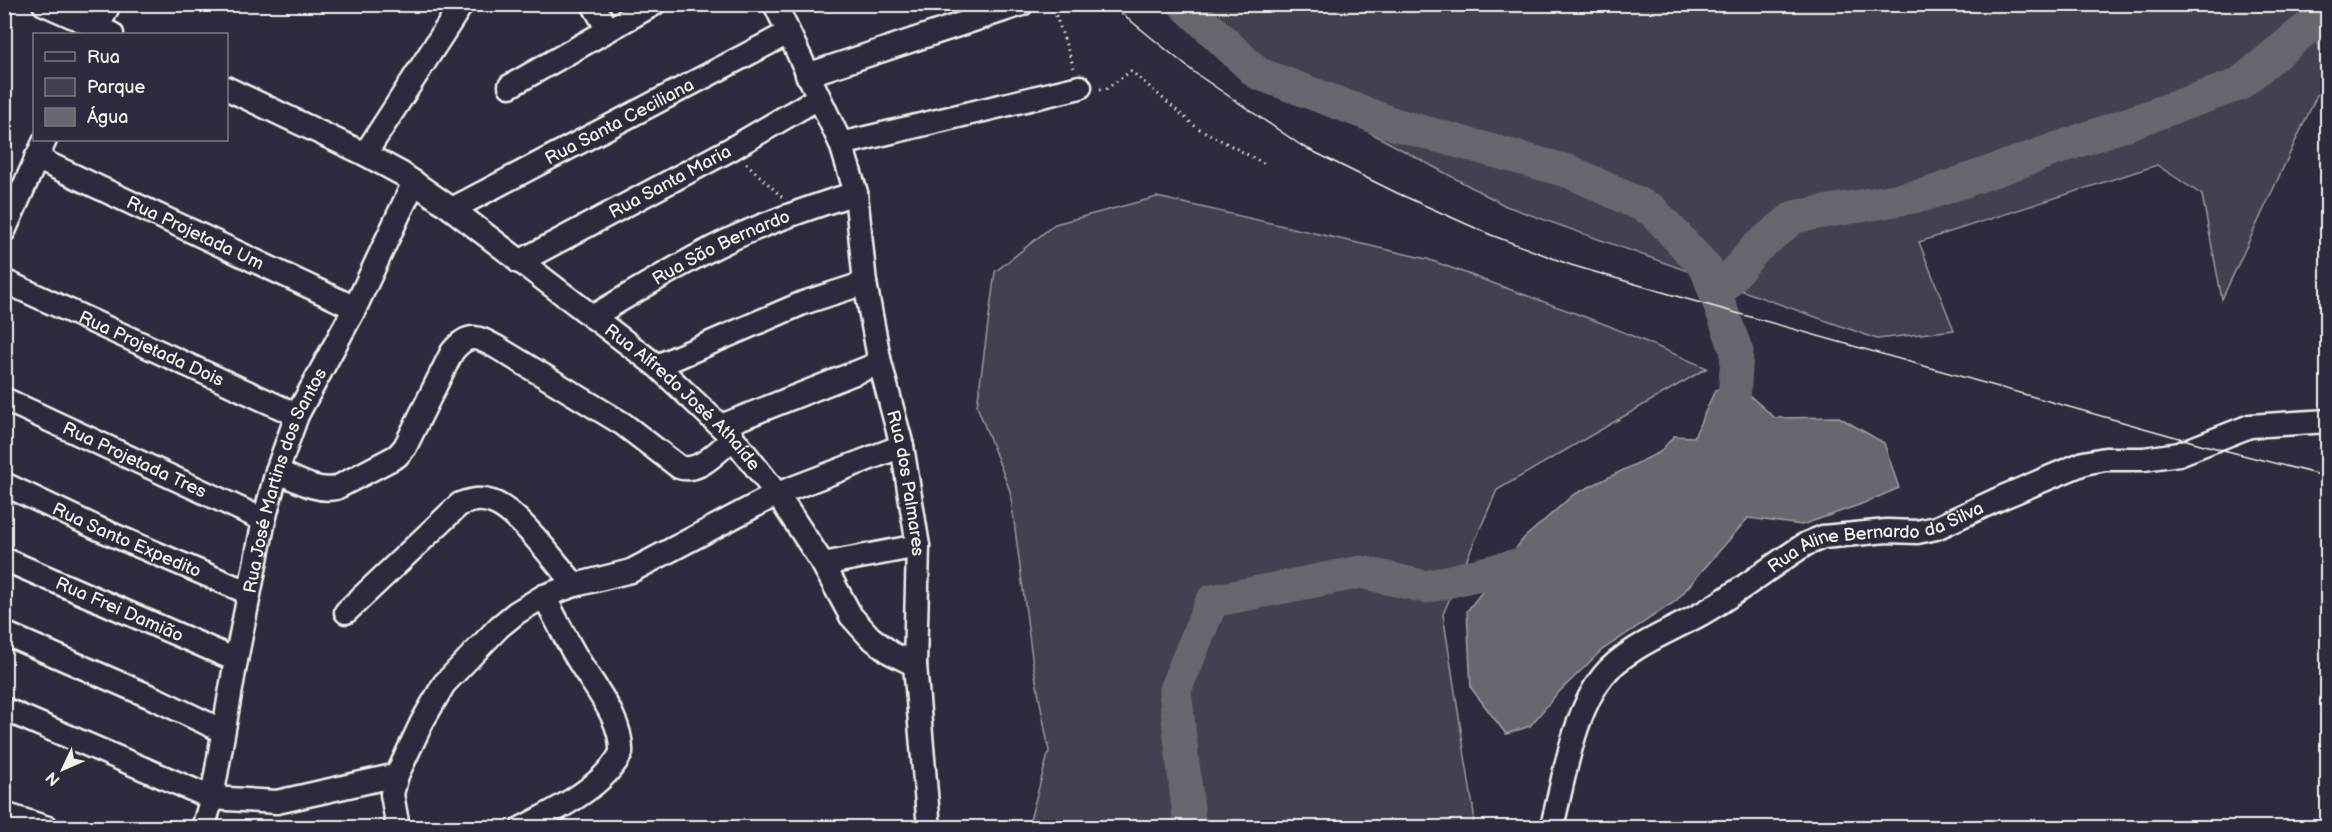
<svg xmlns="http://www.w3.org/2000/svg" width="2332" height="832" font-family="'Balsamiq Sans',sans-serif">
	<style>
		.green { fill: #454050; stroke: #9c989c; stroke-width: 1.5 }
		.water { fill: #6a6670; stroke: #a19ea0; stroke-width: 1.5 }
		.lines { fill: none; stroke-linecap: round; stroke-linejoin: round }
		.river { stroke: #6a6670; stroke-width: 33 }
		.minor-casing { stroke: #f4f1e8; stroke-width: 27 }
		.path { stroke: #f4f1e8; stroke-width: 3; stroke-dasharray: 1.5 4.5; stroke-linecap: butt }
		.minor { stroke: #2f2a3d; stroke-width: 22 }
		.tram { stroke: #f4f1e8; stroke-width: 1.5 }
		.labels { text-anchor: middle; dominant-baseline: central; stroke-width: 4.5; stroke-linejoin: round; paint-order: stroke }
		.street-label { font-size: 18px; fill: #f4f1e8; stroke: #2f2a3d }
	</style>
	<rect width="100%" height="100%" fill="#2f2a3d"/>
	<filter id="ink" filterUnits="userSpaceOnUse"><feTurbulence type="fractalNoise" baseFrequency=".0167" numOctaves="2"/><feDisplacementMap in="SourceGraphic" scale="12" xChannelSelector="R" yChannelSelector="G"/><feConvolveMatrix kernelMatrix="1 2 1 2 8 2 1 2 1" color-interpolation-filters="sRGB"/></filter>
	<g filter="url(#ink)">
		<g class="green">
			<path d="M1188 5H2312L2324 80 2222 299 2202 195 2157 165 1919 242 1954 330 1877 339 1506 206 1212 47Z"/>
			<path d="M1157 197 1427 259 1607 325 1707 368 1497 490 1443 614 1474 814 1473 827H1028L1049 751 1032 658 1010 491 977 406 995 272 1055 224Z"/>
		</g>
		<g class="water">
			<path d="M2312 5H2327V29L2312 14Z"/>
			<path d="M1747 379 1748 394 1775 418 1839 417 1884 443 1899 488 1859 505 1802 525 1748 518 1676 601 1602 650 1556 695 1530 726 1506 734 1471 688 1467 611 1524 538 1573 495 1660 452 1674 436 1694 437 1715 390Z"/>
		</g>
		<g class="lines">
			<g class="river">
				<path d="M1184 4 1257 73 1394 124 1571 172 1652 210 1706 268 1737 352 1733 417 1726 424"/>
				<path d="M1716 296 1755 249 1794 217 1925 195 2238 85 2328 11"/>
				<path d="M1190 828 1175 690 1212 601 1361 572 1426 587 1521 564 1542 552"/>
			</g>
			<defs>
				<g id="minor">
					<path d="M44 4 112 34"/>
					<path d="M593 4 608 30"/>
					<path id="s1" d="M775 4 841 144 856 193 865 283 880 363 902 446 918 546 915 665 929 828"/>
					<path d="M95 34 109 4"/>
					<path d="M807 75 1022 4"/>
					<path d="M510 86 654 4"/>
					<path id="s2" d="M226 88 365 154 402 174 452 209 657 366 733 438 777 494 823 564 851 616 870 637 891 653 915 665"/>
					<path d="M841 144 1080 87"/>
					<path d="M365 154 462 4"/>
					<path id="s3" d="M36 158 355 308"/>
					<path id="s4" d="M452 209 788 33"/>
					<path d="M4 231 45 140"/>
					<path id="s5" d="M519 262 731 149 818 98"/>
					<path id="s6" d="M4 281 297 415"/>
					<path id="s7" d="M592 317C636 291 679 264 725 242 767 222 811 207 856 193"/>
					<path d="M657 366 803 303 865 283"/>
					<path id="s8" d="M4 399 264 520"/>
					<path d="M721 426 880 363"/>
					<path d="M277 471C296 479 315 492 336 488L397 456 405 447 452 352C469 331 478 337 498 348L623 424 679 467C699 474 719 450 733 438"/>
					<path id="s9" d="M4 484 97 528 249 593"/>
					<path id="s10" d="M4 559 236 660"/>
					<path d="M823 564 918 546"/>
					<path d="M346 612 460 504C472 500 480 498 492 502 518 510 556 564 575 585"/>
					<path d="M4 633 158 700 223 731"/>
					<path d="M4 709 212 798 277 802 397 775"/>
					<path d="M4 814 48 828"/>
					<path id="s11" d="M203 828 212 798 236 660 264 520 277 471 297 415 355 308 414 182"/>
					<path d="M398 828 392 794 397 775 422 722 444 684 499 627 516 613 544 596 575 585 631 571 777 494 902 446"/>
					<path d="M522 828C554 811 604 787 621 753 623 719 593 686 577 658 565 638 555 617 544 596"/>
					<path id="s12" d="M1553 828 1554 818C1565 773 1574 713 1603 676 1625 648 1673 630 1703 613 1739 592 1771 566 1806 544L1823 537 1887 531 1917 532 1936 528 2003 497 2084 463 2105 459H2144L2179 454 2250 426 2328 421"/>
				</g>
			</defs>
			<use href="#minor" class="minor-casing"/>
			<g class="path">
				<path d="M1052 4 1074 68"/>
				<path d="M1100 89H1106L1131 71 1196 127 1265 164"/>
				<path d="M746 163 783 198"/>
			</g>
			<use href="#minor" class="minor"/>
			<path class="tram" d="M1110 4 1195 73 1302 146 1397 193 1491 235 1571 265 1676 296 2204 445 2328 477"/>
		</g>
	</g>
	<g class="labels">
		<g class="street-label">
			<text stroke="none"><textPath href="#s4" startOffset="189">Rua Santa Ceciliana</textPath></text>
			<text stroke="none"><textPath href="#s5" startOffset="171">Rua Santa Maria</textPath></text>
			<text stroke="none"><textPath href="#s3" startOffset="176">Rua Projetada Um</textPath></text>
			<text stroke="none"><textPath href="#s7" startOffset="147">Rua São Bernardo</textPath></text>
			<text stroke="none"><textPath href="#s6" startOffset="162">Rua Projetada Dois</textPath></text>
			<text stroke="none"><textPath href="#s2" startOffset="555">Rua Alfredo José Athaíde</textPath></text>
			<text stroke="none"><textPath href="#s8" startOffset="144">Rua Projetada Tres</textPath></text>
			<text stroke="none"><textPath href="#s11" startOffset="358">Rua José Martins dos Santos</textPath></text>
			<text stroke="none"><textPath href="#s1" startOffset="501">Rua dos Palmares</textPath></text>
			<text stroke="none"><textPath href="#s12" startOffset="474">Rua Aline Bernardo da Silva</textPath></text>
			<text stroke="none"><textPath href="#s9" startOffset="135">Rua Santo Expedito</textPath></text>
			<text stroke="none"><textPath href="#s10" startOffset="126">Rua Frei Damião</textPath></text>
		</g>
	</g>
	<rect width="2332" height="832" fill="none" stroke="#2f2a3d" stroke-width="24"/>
	<rect x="12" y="12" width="2308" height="808" fill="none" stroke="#f4f1e8" stroke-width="2" filter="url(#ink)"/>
	<rect x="33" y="33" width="195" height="108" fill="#2f2a3d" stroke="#7e7a81" stroke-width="1.5"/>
	<rect x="45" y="52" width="30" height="9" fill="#2f2a3d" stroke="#7e7a81" stroke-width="1.5"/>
	<text x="87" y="63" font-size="18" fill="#f4f1e8">Rua</text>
	<rect x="45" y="78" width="30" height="18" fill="#454050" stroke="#7e7a81" stroke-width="1.5"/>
	<text x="87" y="93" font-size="18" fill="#f4f1e8">Parque</text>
	<rect x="45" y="108" width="30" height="18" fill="#6a6670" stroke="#7e7a81" stroke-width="1.5"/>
	<text x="87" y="123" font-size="18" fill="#f4f1e8">Água</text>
	<g transform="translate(63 769) rotate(226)" stroke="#2f2a3d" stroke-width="4.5" paint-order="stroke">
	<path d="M0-4.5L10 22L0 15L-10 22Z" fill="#f4f1e8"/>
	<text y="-9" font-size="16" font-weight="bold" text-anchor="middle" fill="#f4f1e8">N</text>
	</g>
</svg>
